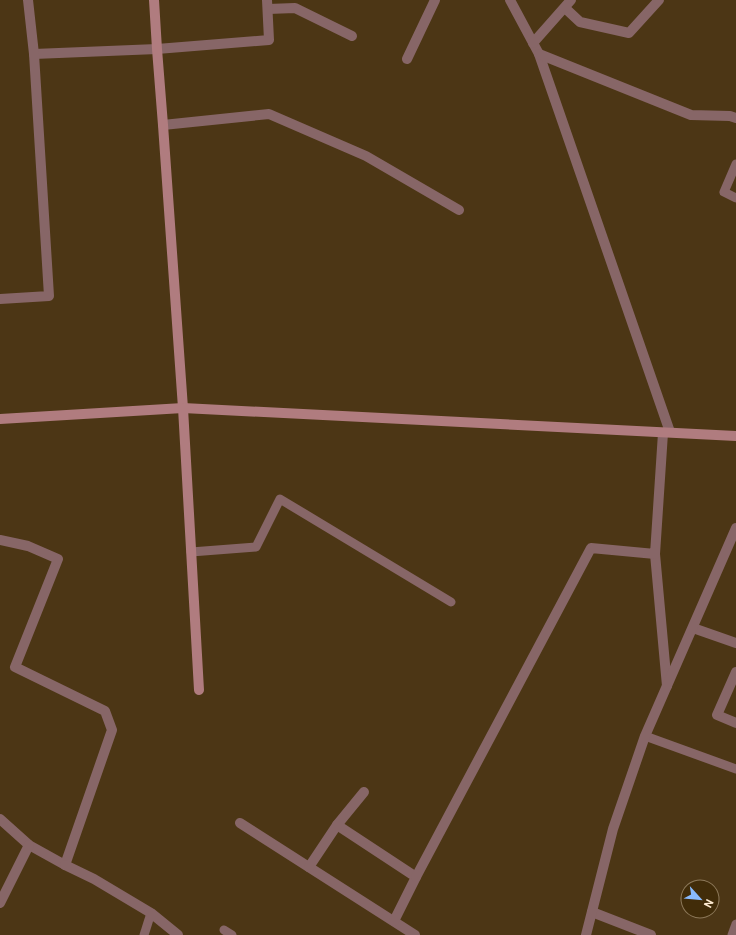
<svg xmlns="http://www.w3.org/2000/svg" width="736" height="935" font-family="Roboto,sans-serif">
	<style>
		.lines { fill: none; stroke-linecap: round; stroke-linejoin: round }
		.lane { stroke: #876667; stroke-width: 9 }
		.street { stroke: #876667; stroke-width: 10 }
		.secondary { stroke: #b07c7f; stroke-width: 10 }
	</style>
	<rect width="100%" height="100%" fill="#4c3615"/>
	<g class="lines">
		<g class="lane">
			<path d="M736 164 724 192 736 198"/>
			<path d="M191 552 256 547 280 499 451 602"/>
			<path d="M645 736 736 769"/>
			<path d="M224 930 232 935"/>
			<path d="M144 935 151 913"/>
			<path d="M732 935 736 924"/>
		</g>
		<g class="street">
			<path d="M510 0 539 54 670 432"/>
			<path d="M565 8 580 22 629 33 659 0"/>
			<path d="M268 9 295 8 352 36"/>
			<path d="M533 43 571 0"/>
			<path d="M34 54 157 49 269 40 267 0"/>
			<path d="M539 54 691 115 730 116 736 118"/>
			<path d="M407 59 435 0"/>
			<path d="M163 125 269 114 366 156 459 210"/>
			<path d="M0 299 49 296 34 54 28 0"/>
			<path d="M0 540 28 546 58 559 15 667 105 711 112 730 65 865 29 845 0 819"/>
			<path d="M655 554 667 686"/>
			<path d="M693 628 736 643"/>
			<path d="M736 672 717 715 736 723"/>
			<path d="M240 823 415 935"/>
			<path d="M337 825 416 877 394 921"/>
			<path d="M65 865 94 879 151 913 178 935"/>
			<path d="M309 867 337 825 364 792"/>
			<path d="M416 877 591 548 655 554 663 433"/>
			<path d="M0 903 29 845"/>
			<path d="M592 912 651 935"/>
			<path d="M586 935 613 829 645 736 736 528"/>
		</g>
		<g class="secondary">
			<path d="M154 0 157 49 163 125 183 408 199 690"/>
			<path d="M0 419 183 408 736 436"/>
		</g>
	</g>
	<g transform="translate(700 899) rotate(117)"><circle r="19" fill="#412c09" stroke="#8d795a"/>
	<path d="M0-3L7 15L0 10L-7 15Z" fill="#89bafc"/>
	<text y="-6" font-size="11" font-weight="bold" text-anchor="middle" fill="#feecd3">N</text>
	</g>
</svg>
